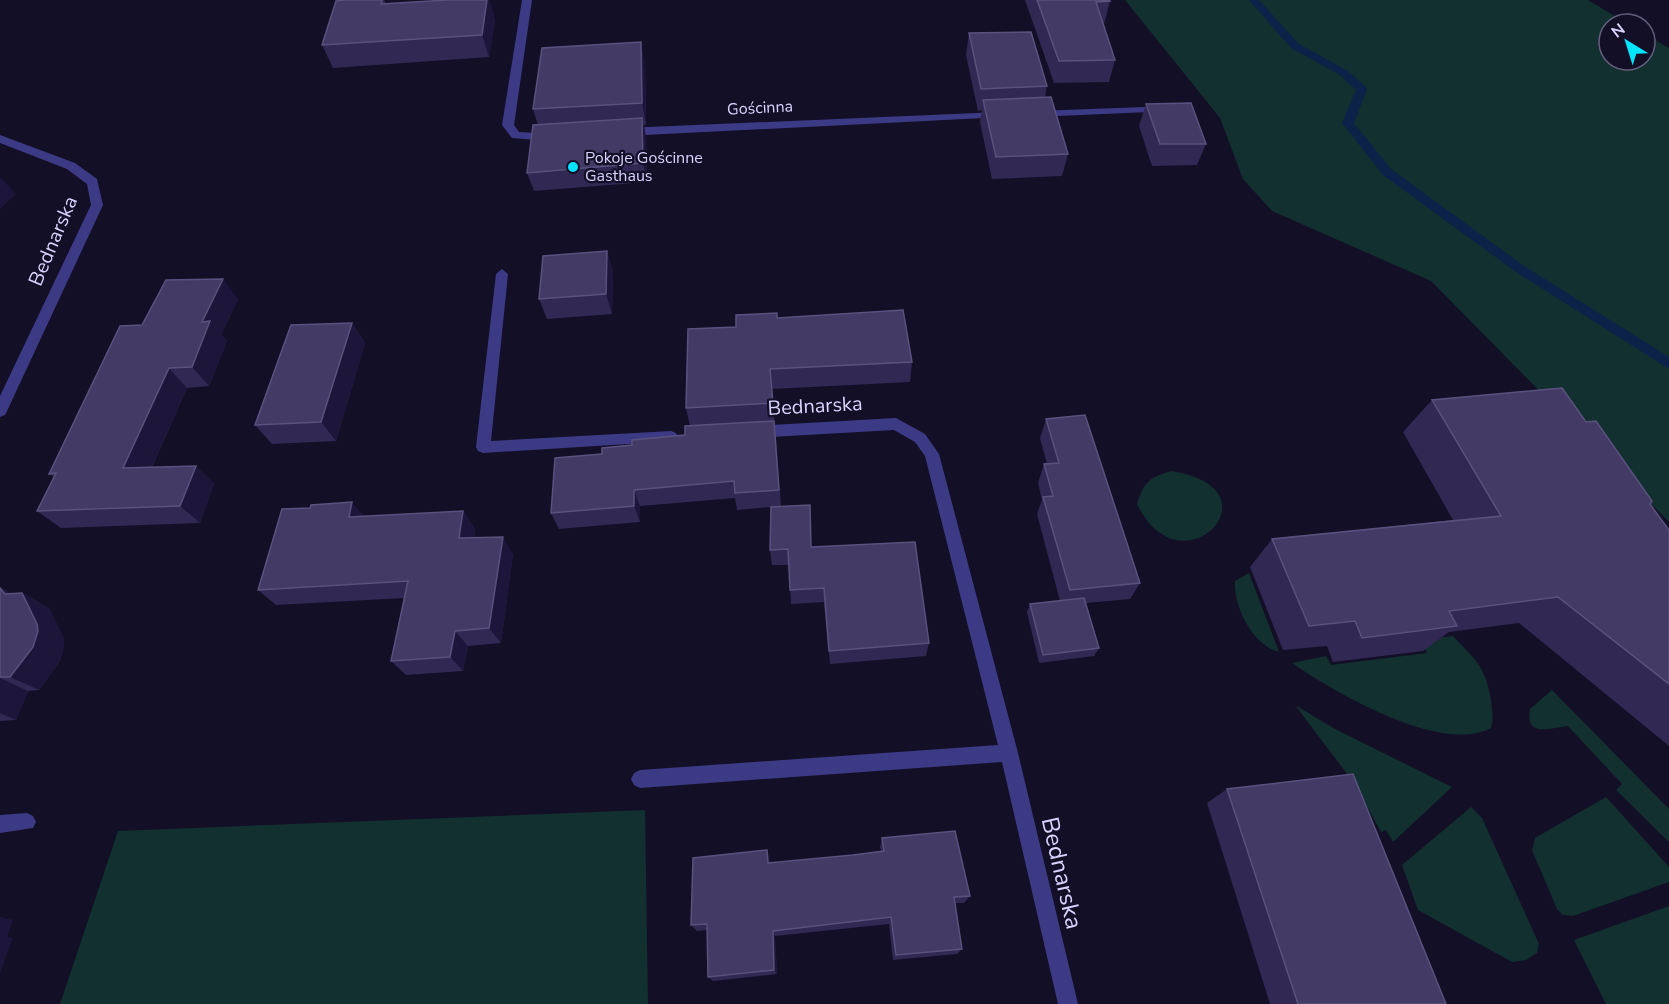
<svg xmlns="http://www.w3.org/2000/svg" width="1669" height="1004" font-family="'Nunito Sans',sans-serif">
	<style>
		.green { fill: #12302f }
		.lines { fill: none; stroke-linecap: round; stroke-linejoin: round }
		.stream { fill: #0c2248; fill-rule: evenodd }
		.minor { fill: #3d3a85; fill-rule: evenodd }
		.wall { fill: #312854 }
		.shaded-wall { fill: #1d163a }
		.building { fill: #433a66; stroke: #5a527e; stroke-width: 1.5 }
		.poi-dot { fill: #00e5ff; stroke: #130f26; stroke-width: 2 }
		.labels { text-anchor: middle; dominant-baseline: central; stroke-width: 4.5; stroke-linejoin: round; paint-order: stroke }
		.far-street-label { font-size: 16px; fill: #d9d4ff; stroke: #130f26 }
		.far-poi-label { font-size: 16px; fill: #d9d4ff; stroke: #130f26; text-anchor: start }
		.street-label { font-size: 20px; fill: #d9d4ff; stroke: #130f26 }
		.near-street-label { font-size: 24px; fill: #d9d4ff; stroke: #130f26 }
	</style>
	<rect width="100%" height="100%" fill="#130f26"/>
	<g class="green">
		<path d="M1125 0H1588L1628 24H1609V60H1645V34L1669 48V522L1431 281 1272 211 1243 179 1220 118Z"/>
		<path d="M1171 471C1284 488 1181 596 1137 504 1144 482 1148 478 1171 471Z"/>
		<path d="M1249 573 1279 652C1253 646 1233 606 1235 581Z"/>
		<path d="M1453 636C1476 661 1485 665 1491 700 1492 710 1494 718 1491 728 1441 755 1334 692 1292 663L1326 656 1331 665 1427 653 1421 640Z"/>
		<path d="M1552 690 1669 809V842L1616 790 1622 784 1568 726C1549 728 1525 738 1530 709Z"/>
		<path d="M1295 705 1335 729 1452 787 1393 842 1386 830 1381 832 1354 783Z"/>
		<path d="M1606 797 1669 867V882L1573 916 1563 915 1557 909 1532 850 1535 838Z"/>
		<path d="M1471 807 1482 818 1539 944 1537 953 1526 960 1512 962 1418 910 1402 865Z"/>
		<path d="M645 810 648 1004H60L118 831Z"/>
		<path d="M1669 906V1004H1606L1574 940Z"/>
	</g>
	<g class="lines">
		<path class="stream" d="M1249 0H1259L1299 44 1348 71 1366 87 1367 89 1354 123 1391 169 1524 266 1669 357V369L1516 272 1383 175 1342 123 1356 90 1340 75 1291 48Z"/>
		<g class="minor">
			<path d="M522 0H532L514 125 519 132 554 134V140L550 141 512 138 502 125Z"/>
			<path d="M1145 107 1149 108V112L1036 117 1030 114 1036 111Z"/>
			<path d="M1000 112 1006 115 1004 117 625 136 619 132 625 128Z"/>
			<path d="M0 135 75 163 97 179 103 205 7 411 5 415 0 417V396L91 205 87 184 67 169 0 143Z"/>
			<path d="M502 269 508 274 491 441 671 431 676 433 678 437 676 441 483 453 478 451 476 447 496 274Z"/>
			<path d="M896 418 925 434 939 454 1018 753 1078 1004H1058L1002 762 640 788 634 785 631 779 634 773 640 770 998 745 925 456 915 442 894 430 755 438 750 436 748 432 750 428 755 426Z"/>
			<path d="M27 813 33 816 36 822 33 828 0 833V815Z"/>
		</g>
	</g>
	<g class="wall">
		<path d="M344 0H384L386 4 447 0H489L495 20 489 57 333 68 322 45Z"/>
		<path d="M1025 0H1109L1110 1 1104 24H1103L1115 60 1109 82 1054 83Z"/>
		<path d="M969 33 1047 86 1045 97 1068 154 1062 176 992 179 980 122 982 110 978 111 966 55Z"/>
		<path d="M645 64 646 125H644L646 137 647 182 534 191 527 173 538 125 533 109Z"/>
		<path d="M1146 104 1206 144 1197 165 1152 166 1139 126Z"/>
		<path d="M607 251 613 272 612 314 547 319 539 299Z"/>
		<path d="M238 299 221 335 227 341 209 386 187 388 152 467 214 483 200 523 61 528 37 511 54 477 49 474 142 325Z"/>
		<path d="M778 318 912 362 910 382 772 389 781 506 811 547 929 643 926 656 830 664 824 602 791 604 789 565H772L770 550 771 507 737 510 735 498 640 506V522L559 529 551 513 602 454 632 445 685 435 690 426 686 408 736 327Z"/>
		<path d="M352 323 365 343 336 441 272 444 255 425Z"/>
		<path d="M1432 400 1586 422 1669 530V746L1519 623 1449 632 1423 651 1333 662 1327 646 1283 650 1250 567 1272 539 1453 520 1403 432Z"/>
		<path d="M1046 419 1140 583 1130 599 1086 603 1099 648 1094 656 1039 663 1027 612 1030 604 1060 601 1037 514 1042 500 1038 483 1044 464H1047L1040 438Z"/>
		<path d="M463 511 475 529 474 538 513 554 501 643 468 646 463 671 406 675 391 661 404 598 276 605 258 590 364 516Z"/>
		<path d="M0 587 11 594 22 593 49 608 64 639V646L60 661 39 690 28 691 16 720 0 721Z"/>
		<path d="M1227 789 1446 1004H1270L1207 803Z"/>
		<path d="M882 838 970 896 964 903H955L962 949 957 954 893 960 889 924 775 936 777 974 713 981 708 977 707 930 697 931 691 925 770 859V863L853 855 881 851 880 847Z"/>
	</g>
	<g class="shaded-wall">
		<path d="M487 0H489L495 20 489 57 482 35Z"/>
		<path d="M641 42 645 64 646 125 642 103Z"/>
		<path d="M642 118 646 137 647 182 643 163Z"/>
		<path d="M0 177 16 194 0 209Z"/>
		<path d="M607 251 613 272 612 314 606 294Z"/>
		<path d="M223 279 238 299 221 335 227 341 209 386 192 367 202 322Z"/>
		<path d="M352 323 365 343 336 441 321 422Z"/>
		<path d="M169 368 187 388 143 486 123 468Z"/>
		<path d="M196 466 214 483 200 523 180 506Z"/>
		<path d="M634 490 640 506V522L634 506Z"/>
		<path d="M352 502 367 520 349 517Z"/>
		<path d="M463 511 475 529 471 555 459 538Z"/>
		<path d="M503 537 513 554 501 643 489 628Z"/>
		<path d="M0 587 26 602 22 593 49 608 64 639V646L60 661 39 690 10 677 5 594Z"/>
		<path d="M455 631 468 646 463 671 450 657Z"/>
		<path d="M0 678 28 691 16 720 0 713Z"/>
		<path d="M767 850 770 859 771 871 768 863Z"/>
		<path d="M0 917 13 920 7 937 13 938 0 973Z"/>
		<path d="M773 931 775 936 777 974 774 970Z"/>
	</g>
	<g class="building">
		<path d="M344 0H382L381 4 447 0H487L482 35 322 45 336 1Z"/>
		<path d="M1037 0H1109L1110 1 1096 2 1115 60 1059 61Z"/>
		<path d="M1031 32 1047 86 981 89 969 33Z"/>
		<path d="M641 42 642 103 533 109 542 48Z"/>
		<path d="M1051 97 1068 154 996 157 983 100Z"/>
		<path d="M1191 103 1206 144H1160L1146 104Z"/>
		<path d="M642 118 643 163 527 173 533 125Z"/>
		<path d="M607 251 606 294 539 299 543 256Z"/>
		<path d="M223 279 202 322 210 321 192 367 169 368 123 468 196 466 180 506 37 511 56 473 49 474 120 326 142 325 166 280Z"/>
		<path d="M903 310 912 362 770 369 773 403 686 408 688 329 736 327V315L777 313V318Z"/>
		<path d="M352 323 321 422 255 425 291 325Z"/>
		<path d="M1562 388 1586 422 1596 421 1652 501 1650 504 1669 530V684L1558 597 1449 611 1457 626 1362 638 1355 621 1309 626 1272 539 1501 516 1432 400Z"/>
		<path d="M1085 415 1140 583 1070 590 1043 497 1053 496 1044 464 1059 463 1046 419Z"/>
		<path d="M774 421 779 490 735 493 734 481 634 490V506L551 513 555 458 602 454V448L632 445V440L685 435V426Z"/>
		<path d="M352 502 349 517 463 511 459 538 503 537 489 628 455 631 450 657 391 661 408 581 258 590 282 509 310 508 311 505Z"/>
		<path d="M810 505 811 547 915 542 929 643 829 651 824 588 790 590 788 549 770 550 771 507Z"/>
		<path d="M0 588 5 594 22 593 37 624 38 631 33 647 10 677H0Z"/>
		<path d="M1084 598 1099 648 1043 655 1030 604Z"/>
		<path d="M1353 774 1446 1004H1298L1227 789Z"/>
		<path d="M955 831 970 896 954 897 962 949 896 955 891 917 773 931 774 970 708 977 707 924 691 925 693 858 767 850 768 863 853 855 884 851 882 838Z"/>
	</g>
	<circle class="poi-dot" cx="573" cy="167" r="6"/>
	<g class="labels">
		<g class="far-street-label">
			<text transform="translate(760 108) rotate(-3)">Gościnna</text>
		</g>
		<g class="far-poi-label">
			<text x="585" y="158">Pokoje Gościnne<tspan x="585" dy="18">Gasthaus</tspan></text>
		</g>
		<g class="street-label">
			<text transform="translate(53 241) rotate(-67)">Bednarska</text>
			<text transform="translate(815 406) rotate(-3)">Bednarska</text>
		</g>
		<g class="near-street-label">
			<text transform="translate(1062 873) rotate(77)">Bednarska</text>
		</g>
	</g>
	<g transform="translate(1627 42) rotate(322)"><circle r="28" fill="#130f26" stroke="#625e7d" stroke-width="1.5"/>
	<path d="M0-4.5L10 22L0 15L-10 22Z" fill="#00e5ff"/>
	<text y="-9" font-size="16" font-weight="bold" text-anchor="middle" fill="#d9d4ff">N</text>
	</g>
</svg>
